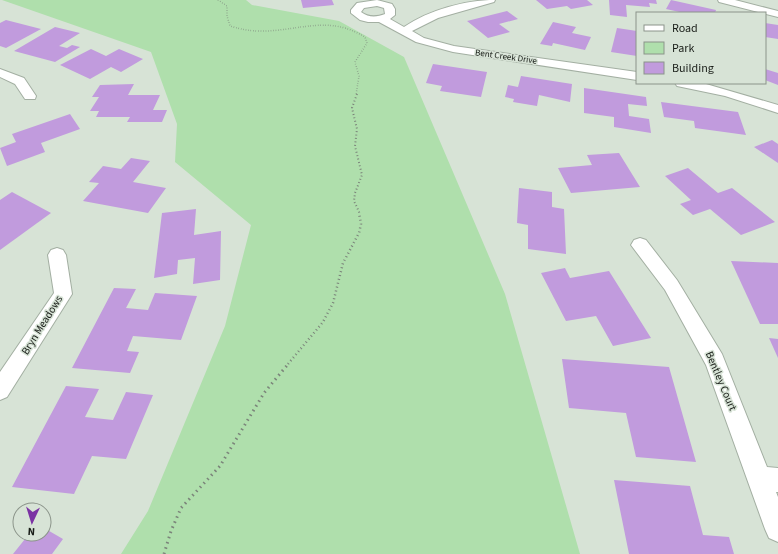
<svg xmlns="http://www.w3.org/2000/svg" width="778" height="554" font-family="'Source Sans 3',sans-serif">
	<style>
		.green { fill: #afdfac }
		.building { fill: #c19bdd }
		.lines { fill: none; stroke-linecap: round; stroke-linejoin: round }
		.minor-casing { stroke: #a3afa2; stroke-width: 2 }
		.path-far3 { stroke: #7b847a; stroke-width: 1.5; stroke-dasharray: 0.5 2; stroke-linecap: butt }
		.path-far2 { stroke: #7b847a; stroke-width: 2; stroke-dasharray: 1 2.5; stroke-linecap: butt }
		.path-far1 { stroke: #7b847a; stroke-width: 2.5; stroke-dasharray: 1 3; stroke-linecap: butt }
		.path { stroke: #7b847a; stroke-width: 3; stroke-dasharray: 1.5 4; stroke-linecap: butt }
		.minor { fill: #fff; fill-rule: evenodd }
		.labels { text-anchor: middle; dominant-baseline: central; stroke-width: 3; stroke-linejoin: round; paint-order: stroke }
		.far-street-label { font-size: 9px; fill: #191d18; stroke: #d7e3d6 }
		.street-label { font-size: 11px; fill: #191d18; stroke: #d7e3d6 }
	</style>
	<rect width="100%" height="100%" fill="#d7e3d6"/>
	<path class="green" d="M2 0H246L252 5 339 21 404 57 505 294 580 554H121L148 511 225 326 251 225 175 162 177 124 151 52Z"/>
	<g class="building">
		<path d="M301 0H332L334 5 303 8Z"/>
		<path d="M536 0H587L593 5 571 9 567 6 547 9Z"/>
		<path d="M609 0H656L657 4 649 3 650 7 626 5 627 17 610 15Z"/>
		<path d="M671 0 716 10 715 13H684L666 9Z"/>
		<path d="M507 11 518 19 499 24 510 32 488 38 467 21Z"/>
		<path d="M6 20 41 29 6 48 0 46V23Z"/>
		<path d="M553 22 576 27 572 33 591 37 585 50 553 43 552 46 540 44Z"/>
		<path d="M765 23 778 25V39L765 37Z"/>
		<path d="M55 27 80 33 59 46 67 48 72 45 80 47 55 62 14 51Z"/>
		<path d="M617 28 637 31V56L611 52Z"/>
		<path d="M91 49 106 56 119 49 143 59 121 72 111 67 90 79 60 65Z"/>
		<path d="M433 64 487 72 481 97 440 91 442 86 426 83Z"/>
		<path d="M765 69 778 73V85L765 80Z"/>
		<path d="M521 76 572 84 570 102 539 95 537 106 513 102 514 99 505 97 508 85 518 87Z"/>
		<path d="M134 84 128 95H160L153 110H167L162 122H127L130 117H96L99 111H90L99 97H92L100 85Z"/>
		<path d="M584 88 646 97 647 106 628 104 629 116 649 119 651 133 614 127V117L584 113Z"/>
		<path d="M661 102 738 112 746 135 695 128 694 121 664 117Z"/>
		<path d="M70 114 80 129 41 143 45 152 7 166 0 148 16 142 12 134Z"/>
		<path d="M772 140 778 144V163L754 147Z"/>
		<path d="M619 153 640 187 571 193 558 168 592 165 587 155Z"/>
		<path d="M131 158 150 161 133 182 166 188 148 213 83 201 99 183 89 182 103 166 121 169Z"/>
		<path d="M688 168 718 193 732 188 775 222 741 235 710 209 693 215 680 204 691 200 665 176Z"/>
		<path d="M519 188 552 192V207L564 209 566 254 528 249V225L517 223Z"/>
		<path d="M12 192 51 213 0 250V200Z"/>
		<path d="M196 209 194 235 221 231 220 280 193 284 195 258 178 260 177 274 154 278 162 213Z"/>
		<path d="M731 261 778 263V324H760Z"/>
		<path d="M565 268 570 278 609 271 651 338 613 346 596 316 566 321 541 273Z"/>
		<path d="M114 288 136 289 126 308 148 310 155 293 197 296 181 340 133 336 127 351 139 352 130 373 72 368Z"/>
		<path d="M769 338 778 339V358Z"/>
		<path d="M562 359 669 367 696 462 636 457 626 413 569 408Z"/>
		<path d="M66 386 99 389 85 417 113 420 126 392 153 395 126 459 92 456 74 494 12 487Z"/>
		<path d="M614 480 690 486 703 535 729 537 734 554H629Z"/>
		<path d="M44 528 63 539 52 554H13L29 534H44Z"/>
	</g>
	<g class="lines">
		<defs>
			<g id="minor">
				<path d="M377 0 392 4 395 9V15L390 19 404 27C429 10 465 0 495 0L494 2 438 18 412 31 424 38 454 46 637 72V80L453 52 416 42 379 22H368L360 20 351 13V10L357 3ZM377 6 384 8 385 14C377 17 369 18 361 12L364 8Z"/>
				<path d="M718 0H735L778 11V17L719 2Z"/>
				<path d="M0 69 24 78 36 96 35 99H25L15 84 0 77Z"/>
				<path d="M675 83 706 84 778 105V113L725 96 677 86Z"/>
				<path d="M640 238 646 240 677 280 722 354 767 467 778 468V492H776L778 497V542L769 538 765 529 706 365 665 290 631 245 634 240Z"/>
				<path d="M57 248 63 250 66 255 72 294 7 397 0 400V372L54 293 48 255 51 250Z"/>
			</g>
		</defs>
		<use href="#minor" class="minor-casing"/>
		<path class="path-far3" d="M218 0 227 6V16L230 26C240 29 249 31 260 31 289 32 319 19 348 29 354 31 360 34 365 37L367 43 355 62 359 76 356 95"/>
		<path class="path-far2" d="M357 94 352 108 357 129 355 146 362 175 355 193 354 201 360 214"/>
		<path class="path-far1" d="M288 364 323 322 333 303 343 263 359 233 361 224 359 213"/>
		<path class="path" d="M164 554 171 531 181 508 220 466 264 393 289 363"/>
		<use href="#minor" class="minor"/>
	</g>
	<g class="labels">
		<g class="far-street-label">
			<text transform="translate(506 57) rotate(8)">Bent Creek Drive</text>
		</g>
		<g class="street-label">
			<text transform="translate(42 325) rotate(-58)">Bryn Meadows</text>
			<text transform="translate(721 381) rotate(67)">Bentley Court</text>
		</g>
	</g>
	<rect x="636" y="12" width="130" height="72" fill="#d7e3d6" stroke="#8b948a"/>
	<rect x="644" y="25" width="20" height="6" fill="#ffffff" stroke="#8b948a"/>
	<text x="672" y="32" font-size="12" fill="#191d18">Road</text>
	<rect x="644" y="42" width="20" height="12" fill="#afdfac" stroke="#8b948a"/>
	<text x="672" y="52" font-size="12" fill="#191d18">Park</text>
	<rect x="644" y="62" width="20" height="12" fill="#c19bdd" stroke="#8b948a"/>
	<text x="672" y="72" font-size="12" fill="#191d18">Building</text>
	<g transform="translate(32 522) rotate(184)"><circle r="19" fill="#d7e3d6" stroke="#8b948a"/>
	<path d="M0-3L7 15L0 10L-7 15Z" fill="#7b32a4"/>
	<text y="-6" font-size="11" font-weight="bold" text-anchor="middle" fill="#191d18">N</text>
	</g>
</svg>
